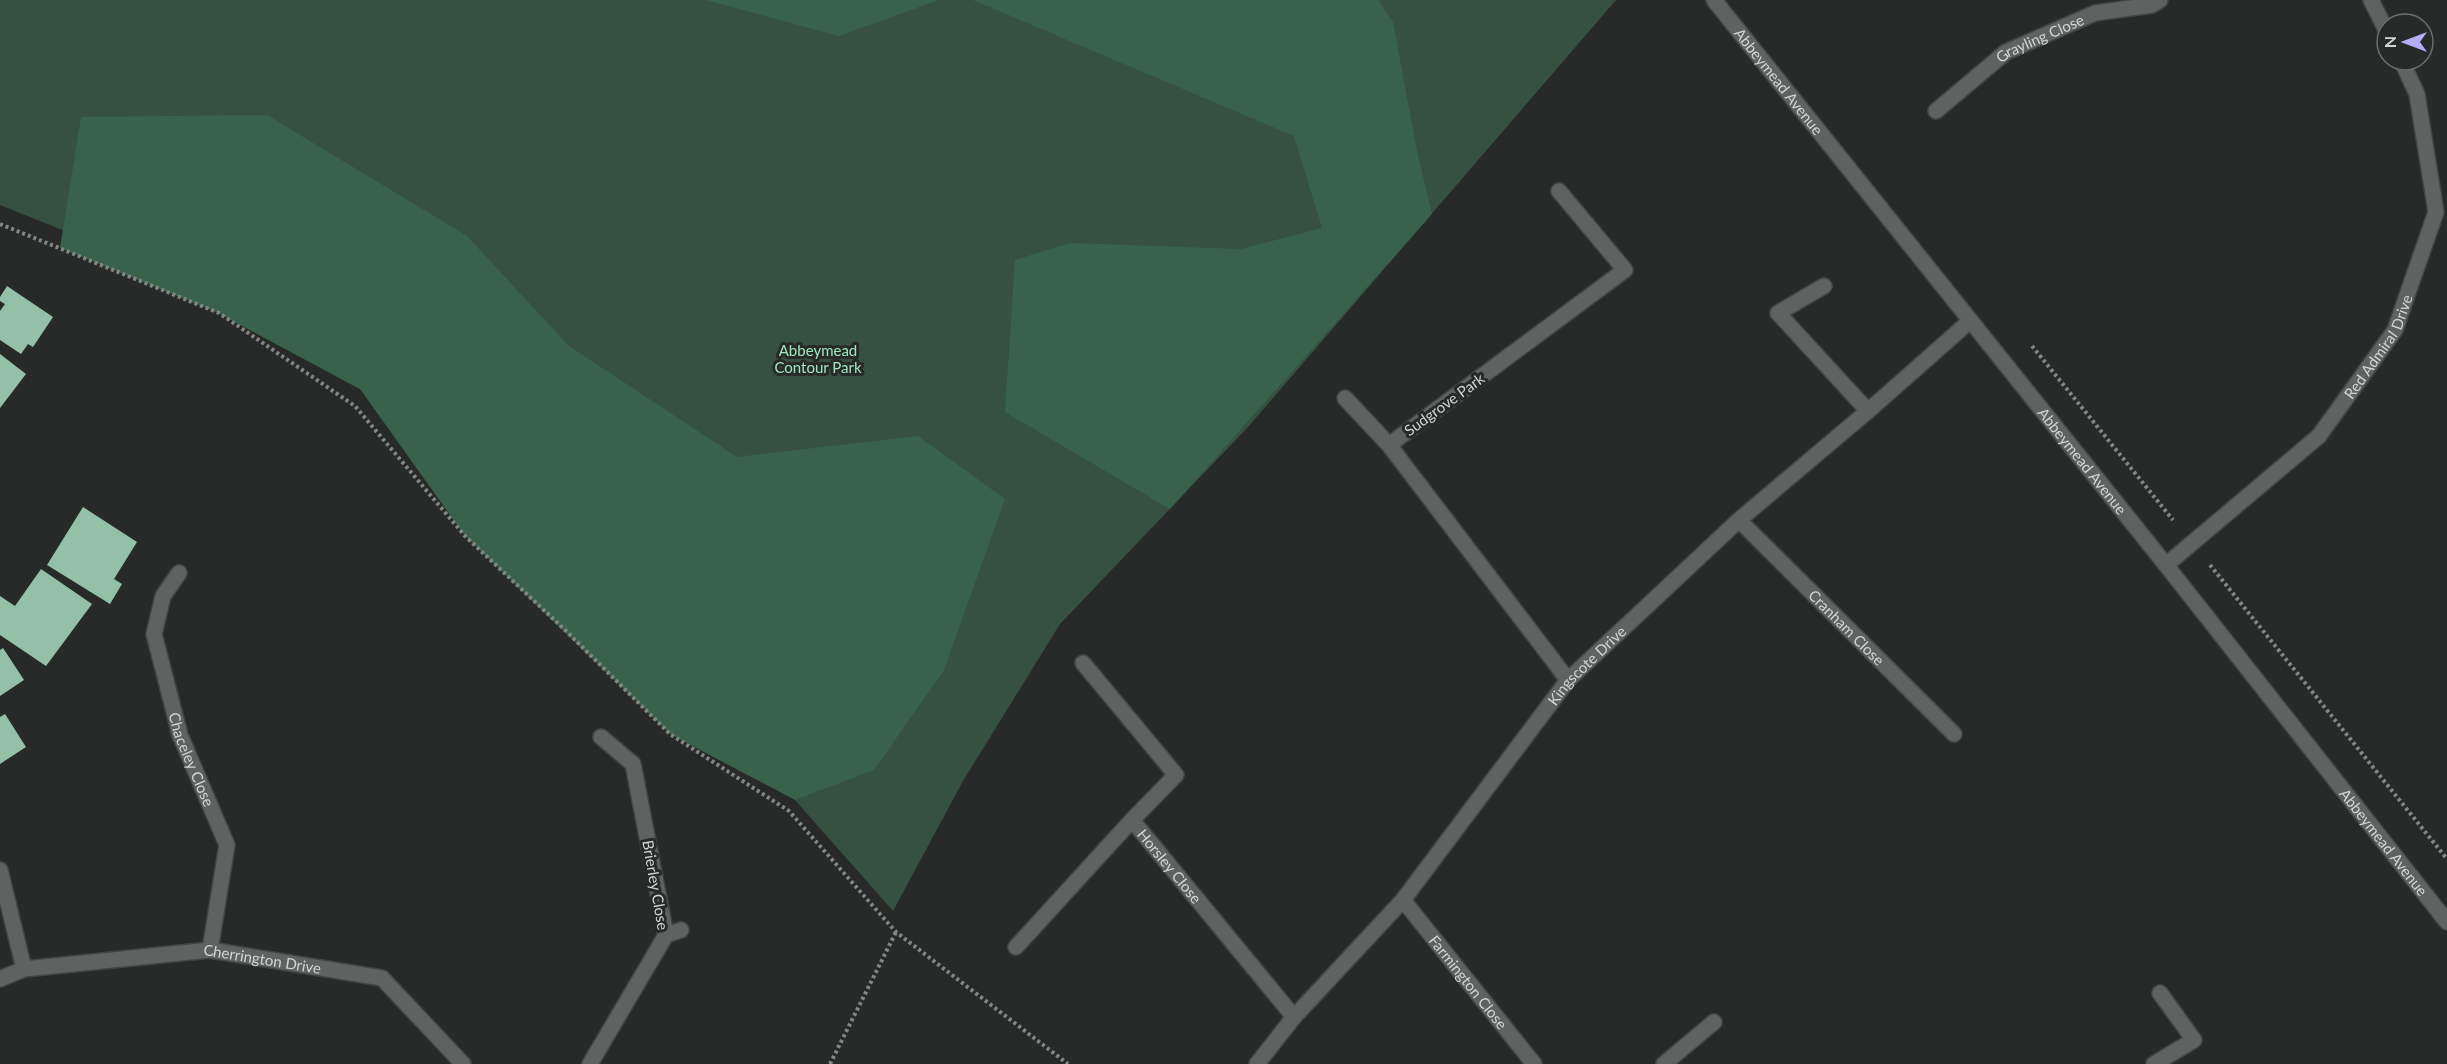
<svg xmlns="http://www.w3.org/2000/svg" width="2447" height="1064" font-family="Lato,sans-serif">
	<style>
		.green { fill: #365142 }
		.forest { fill: #38624c }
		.building { fill: #93c0a7 }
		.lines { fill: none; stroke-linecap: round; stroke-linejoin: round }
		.minor-casing { stroke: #434544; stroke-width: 18 }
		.tertiary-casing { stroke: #434544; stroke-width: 18 }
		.path { stroke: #858786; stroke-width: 4; stroke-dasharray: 3 3; stroke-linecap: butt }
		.minor { stroke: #5f6260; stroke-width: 15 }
		.tertiary { stroke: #5f6260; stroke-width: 15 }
		.labels { text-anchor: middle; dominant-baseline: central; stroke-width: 6; stroke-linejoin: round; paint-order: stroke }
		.street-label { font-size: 15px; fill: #d3d5d4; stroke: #272a28 }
		.park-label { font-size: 15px; fill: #9ee5be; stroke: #272a28 }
	</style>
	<rect width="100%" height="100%" fill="#272a28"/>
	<path class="green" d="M0 0H1616L1248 427 1060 624 963 781 893 911 795 800 675 723 471 525 360 389 65 231 0 205Z"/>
	<g class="forest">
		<path d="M706 0H939L839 36Z"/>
		<path d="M973 0H1378L1393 22 1417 151 1432 214 1170 509 1005 412 1015 260 1070 243 1241 249 1322 228 1294 136Z"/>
		<path d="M267 115 467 236 569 346 737 457 918 436 1005 499 944 670 874 770 795 800 670 734 465 536 360 389 218 313 60 248 81 117Z"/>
	</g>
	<g class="building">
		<path d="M7 286 53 317 33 347 28 344 21 354 0 340V311L5 304 0 301V297Z"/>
		<path d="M0 354 26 374 0 408Z"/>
		<path d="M83 507 137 542 114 579 122 584 110 604 47 565Z"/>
		<path d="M41 569 92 604 46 666 0 635V596L15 606Z"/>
		<path d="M3 648 24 680 0 696V650Z"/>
		<path d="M5 714 26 747 0 764V717Z"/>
	</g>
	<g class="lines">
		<defs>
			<g id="minor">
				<path d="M2371 0 2387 32"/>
				<path id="s1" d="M1936 111 2006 52 2095 13 2152 5 2160 0"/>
				<path d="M1559 191 1625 270 1389 445 1568 680"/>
				<path d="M1824 286 1778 313 1868 411"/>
				<path d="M1345 398 1389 445"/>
				<path id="s2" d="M1739 520 1954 734"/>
				<path id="s3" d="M2166 565 2319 436 2395 330 2436 212 2417 94 2401 60"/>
				<path id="s4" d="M179 573 163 596 154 634 180 735 227 845 210 950"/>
				<path id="s5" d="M1083 663 1176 775 1132 820 1294 1017"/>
				<path d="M0 870 24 969"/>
				<path id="s6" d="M1403 900 1534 1064"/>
				<path d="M666 935 681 930"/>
				<path d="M1016 947 1132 820"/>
				<path id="s7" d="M0 979 24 969 210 950 382 978 463 1064"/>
				<path d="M590 1064 666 935 633 764 601 737"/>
				<path id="s8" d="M1257 1064 1294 1017 1403 900 1568 680 1739 520 1868 411 1970 321"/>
				<path d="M1664 1064 1714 1022"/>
				<path d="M2154 1064 2194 1040 2160 993"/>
			</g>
			<g id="tertiary">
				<path id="s9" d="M1714 0 2166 565 2447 922"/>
			</g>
		</defs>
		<use href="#minor" class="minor-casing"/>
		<use href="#tertiary" class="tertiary-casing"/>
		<g class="path">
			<path d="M0 224 219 313 355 406 465 536 564 629 670 734 789 811 896 932 1068 1064"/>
			<path d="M2032 346 2173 520"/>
			<path d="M2210 565 2447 859"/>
			<path d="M830 1064 896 932"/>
		</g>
		<use href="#minor" class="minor"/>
		<use href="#tertiary" class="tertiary"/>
	</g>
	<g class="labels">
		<g class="street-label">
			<text stroke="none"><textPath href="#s1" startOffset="128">Grayling Close</textPath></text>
			<text stroke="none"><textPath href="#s9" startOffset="104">Abbeymead Avenue</textPath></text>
			<text stroke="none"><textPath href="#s3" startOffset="308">Red Admiral Drive</textPath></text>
			<text transform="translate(1444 404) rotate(-36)">Sudgrove Park</text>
			<text stroke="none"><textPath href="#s9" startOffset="590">Abbeymead Avenue</textPath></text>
			<text stroke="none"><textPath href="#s2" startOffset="152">Cranham Close</textPath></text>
			<text stroke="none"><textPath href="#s8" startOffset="518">Kingscote Drive</textPath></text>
			<text stroke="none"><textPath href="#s4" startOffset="198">Chaceley Close</textPath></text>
			<text stroke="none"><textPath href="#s9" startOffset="1076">Abbeymead Avenue</textPath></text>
			<text stroke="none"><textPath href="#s5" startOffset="268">Horsley Close</textPath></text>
			<text transform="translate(656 885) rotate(80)">Brierley Close</text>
			<text stroke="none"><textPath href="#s7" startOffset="266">Cherrington Drive</textPath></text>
			<text stroke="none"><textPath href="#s6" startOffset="105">Farmington Close</textPath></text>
		</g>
		<g class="park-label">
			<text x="818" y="350">Abbeymead<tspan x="818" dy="17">Contour Park</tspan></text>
		</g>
	</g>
	<g transform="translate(2405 42) rotate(270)"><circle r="28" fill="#272a28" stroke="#6c6e6d" stroke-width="1.5"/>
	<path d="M0-4.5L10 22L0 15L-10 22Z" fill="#b6acf8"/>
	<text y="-9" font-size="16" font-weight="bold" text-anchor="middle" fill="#d3d5d4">N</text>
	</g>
</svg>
